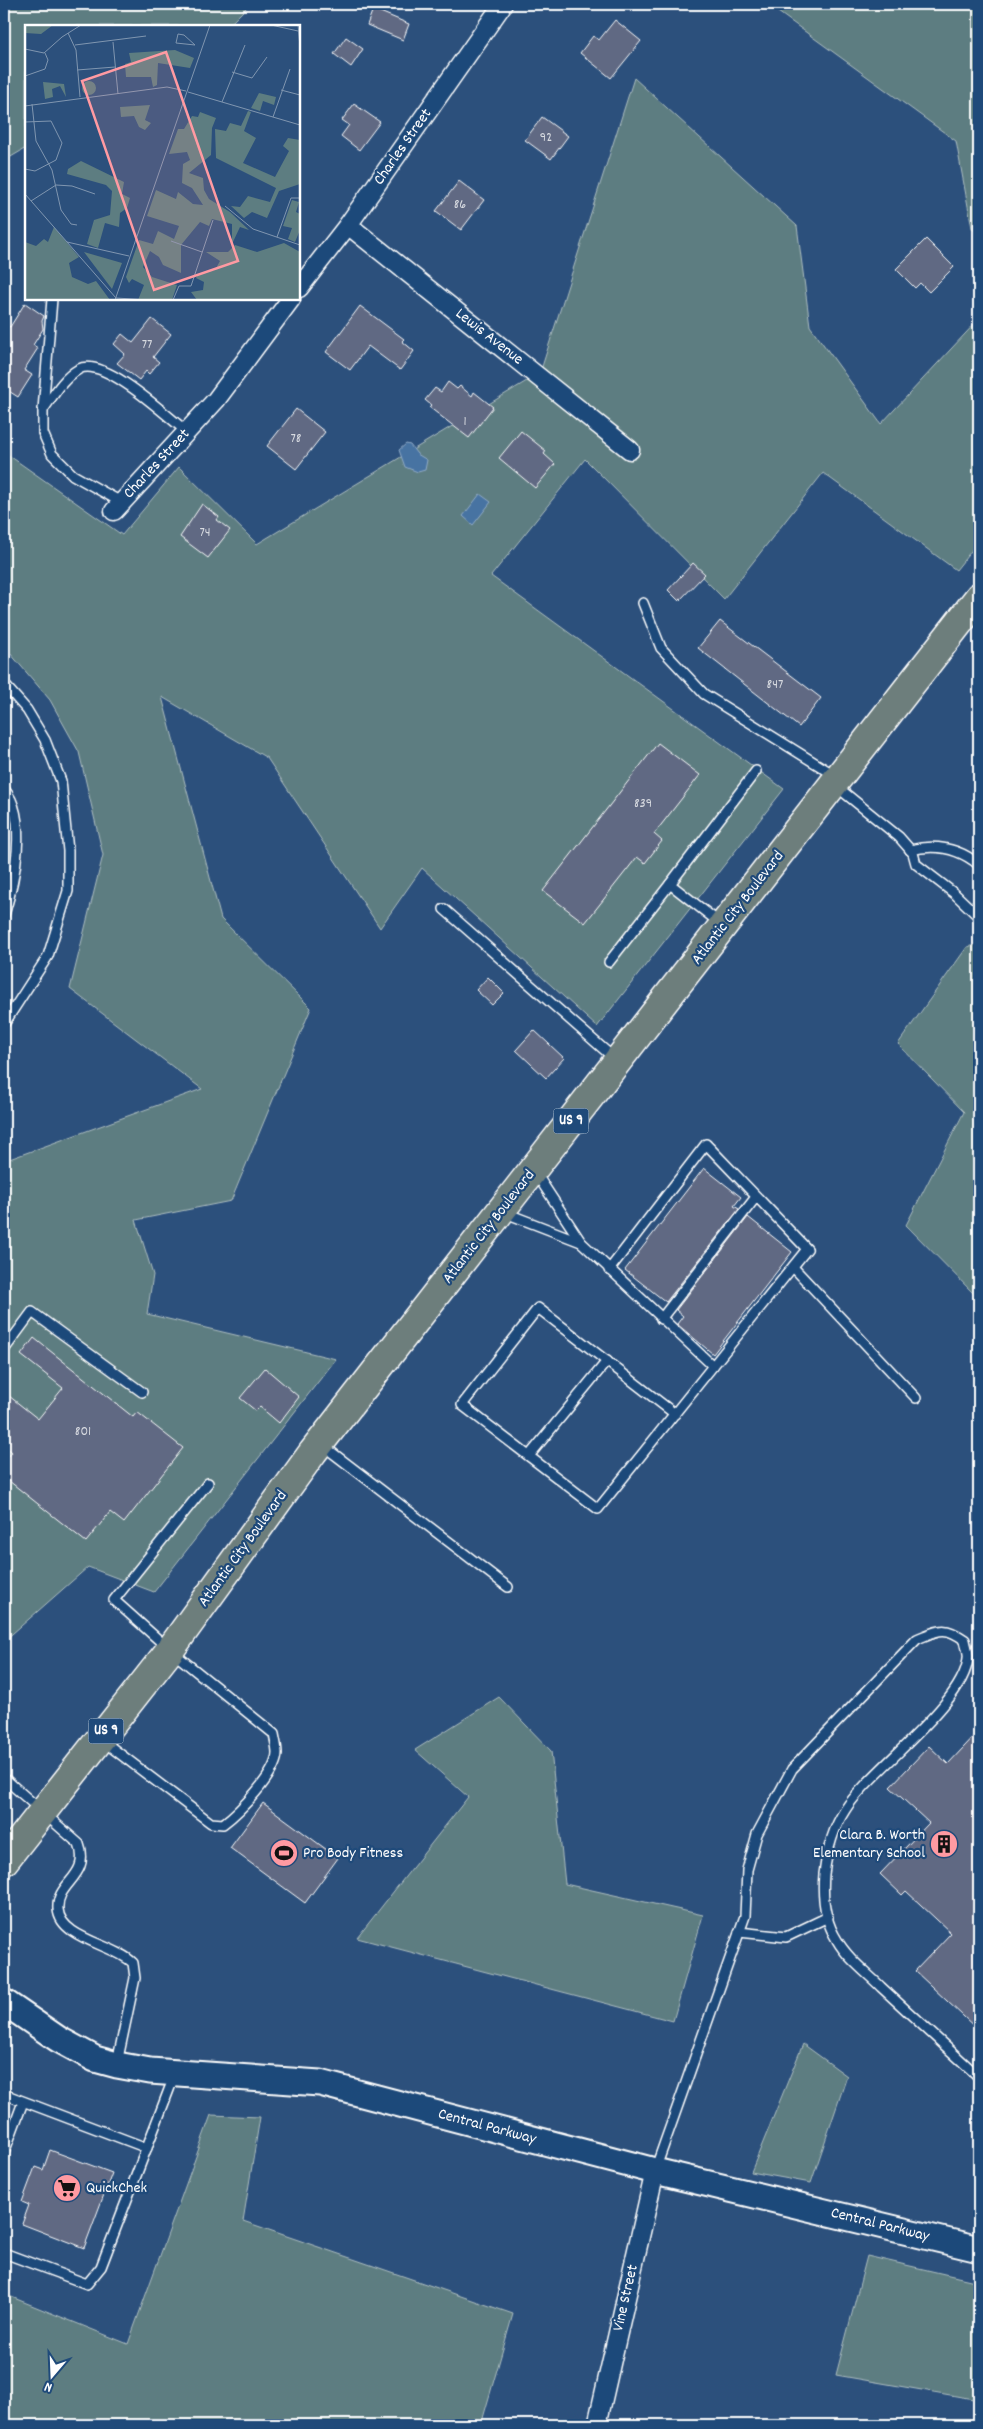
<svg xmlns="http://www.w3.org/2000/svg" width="983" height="2429" font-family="Dekko,sans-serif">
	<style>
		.green { fill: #5d7d81; stroke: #aebec0 }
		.water { fill: #4773a2; stroke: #91abc7 }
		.building { fill: #606983; stroke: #fff }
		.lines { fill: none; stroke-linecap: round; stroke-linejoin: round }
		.service-casing { stroke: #fff; stroke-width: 12 }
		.minor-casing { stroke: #fff; stroke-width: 21 }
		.secondary-casing { stroke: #fff; stroke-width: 29 }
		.trunk-casing { stroke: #fff; stroke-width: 31 }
		.service { stroke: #1f4a7a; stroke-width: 9 }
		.minor { stroke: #1f4a7a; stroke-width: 18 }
		.secondary { stroke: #1f4a7a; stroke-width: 25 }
		.trunk { stroke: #6d7e7c; stroke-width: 28 }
		.labels { text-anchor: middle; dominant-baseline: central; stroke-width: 4.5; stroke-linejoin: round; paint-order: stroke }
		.number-label { font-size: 14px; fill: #d7dae0 }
		.shield { fill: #1f4a7a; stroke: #bcc9d7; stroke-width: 1 }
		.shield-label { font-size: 15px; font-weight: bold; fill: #fff }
		.street-label { font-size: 16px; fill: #fff; stroke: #1f4a7a }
		.poi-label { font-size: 16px; fill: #fff; stroke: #1f4a7a; text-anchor: start }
		.inset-road { fill: none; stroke: #8096b0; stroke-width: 1 }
		.view { fill: #ff9aa2; fill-opacity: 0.15; stroke: #ff9aa2; stroke-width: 2.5 }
		.inset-edge { fill: none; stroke: #fff; stroke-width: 2.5 }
	</style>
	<rect width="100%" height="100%" fill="#2c507c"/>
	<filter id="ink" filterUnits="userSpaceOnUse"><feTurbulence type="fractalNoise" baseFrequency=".02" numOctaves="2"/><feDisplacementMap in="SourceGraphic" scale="10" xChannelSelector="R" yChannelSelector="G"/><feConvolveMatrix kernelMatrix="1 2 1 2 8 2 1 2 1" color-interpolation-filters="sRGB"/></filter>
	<g filter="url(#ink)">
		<g class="green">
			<path d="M4 4H250L228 26H26V148L4 161Z"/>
			<path d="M767 4H979V236L972 228 956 141Z"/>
			<path d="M634 78 797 226 810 326 881 424 979 319V541L956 570 823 473 724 599 585 459 491 576 784 789 597 1027 422 868 380 928 267 758 162 697 221 919 311 1008 231 1201 136 1220 153 1275 147 1314 336 1359 154 1592 88 1567 4 1641V1161L202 1089 70 989 103 855 79 752 50 700 4 646V452L122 535 179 467 257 544 540 373Z"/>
			<path d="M979 944V1299L906 1225 964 1112 898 1044 967 947Z"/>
			<path d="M499 1697 551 1751 565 1884 703 1915 673 2021 357 1938 468 1797 415 1750Z"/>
			<path d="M803 2044 847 2076 811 2183 751 2172Z"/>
			<path d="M211 2115 260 2117 243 2221 513 2314 481 2425H4V2294L128 2344Z"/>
			<path d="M867 2256 979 2282V2400L836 2375Z"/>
		</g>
		<g class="water">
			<path d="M406 444 410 445 417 454 427 460 425 470 418 472 405 467 399 450Z"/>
			<path d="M480 494 491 502 473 525 463 516Z"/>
		</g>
		<g class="building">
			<path d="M373 9 409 24 403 40 367 25Z"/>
			<path d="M615 20 641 41 611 78 580 53 593 36 599 40Z"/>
			<path d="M346 37 363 49 351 67 334 54Z"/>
			<path d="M354 104 380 122 359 150 341 136 349 125 342 120Z"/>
			<path d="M542 117 568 136 551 159 525 140Z"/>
			<path d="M459 181 484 200 461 230 436 211Z"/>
			<path d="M926 239 954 267 929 292 920 283 915 288 896 269Z"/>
			<path d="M25 303 44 316 42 321 43 329 33 345 38 348 24 370 32 375 18 397 4 388V324L10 327Z"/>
			<path d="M360 306 404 339 402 341 414 351 400 370 368 346 350 370 326 352Z"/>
			<path d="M152 319 171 334 153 357 159 362 149 374 146 371 139 380 117 363 125 354 114 344 122 334 133 343Z"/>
			<path d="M448 382 457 389 460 386 472 396 474 392 493 407 469 438 429 407 431 405 425 400 435 388 441 392Z"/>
			<path d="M296 409 325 432 296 469 267 446Z"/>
			<path d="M521 431 546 451 544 454 555 464 535 488 499 458Z"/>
			<path d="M202 504 219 517 217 520 230 530 208 558 180 537Z"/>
			<path d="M693 563 705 574 679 601 668 590Z"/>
			<path d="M720 621 821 698 799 727 698 648Z"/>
			<path d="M658 743 700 775 654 834 662 841 645 863 637 857 585 923 543 891Z"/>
			<path d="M488 977 504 993 492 1005 476 990Z"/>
			<path d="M534 1030 564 1058 546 1078 516 1050Z"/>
			<path d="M704 1168 741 1197 734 1206 739 1209 666 1302 625 1270Z"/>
			<path d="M748 1217 792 1252 713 1354 677 1324 683 1316 676 1310Z"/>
			<path d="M34 1338 133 1417 137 1412 183 1448 124 1523 110 1512 86 1542 4 1477V1462L12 1452 4 1445V1392L38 1419 63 1388 21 1355Z"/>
			<path d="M265 1368 299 1397 279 1423 260 1407 256 1411 240 1398Z"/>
			<path d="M979 1731V2031L915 1971 951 1933 906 1891 902 1895 880 1874 929 1823 890 1787 929 1746 948 1764Z"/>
			<path d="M263 1803 338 1858 305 1903 230 1848Z"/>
			<path d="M50 2150 112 2173 84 2248 22 2224 29 2205 22 2202 35 2167 43 2170Z"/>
		</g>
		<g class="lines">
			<defs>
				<g id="service">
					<path d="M52 299 43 410V433L52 454 73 475 121 502"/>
					<path d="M43 410C53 396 63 378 79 369 104 356 167 416 187 432"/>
					<path d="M643 603 661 648 704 694 836 776"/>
					<path d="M4 684 27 710 45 740 61 781 68 851V891L48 956 4 1024"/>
					<path d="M836 786 899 837 913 853 916 864 955 894 979 917"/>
					<path d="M4 789C29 817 14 883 4 915"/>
					<path d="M910 850C935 844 959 848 979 865"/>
					<path d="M670 884 756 771"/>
					<path d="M444 909 616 1060"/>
					<path d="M609 962 670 884 721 924"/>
					<path d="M535 1172 581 1242 713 1366"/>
					<path d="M503 1212 581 1242"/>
					<path d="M793 1267 916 1398"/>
					<path d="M609 1270 706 1144 807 1249 598 1509 462 1405 538 1308 675 1414"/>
					<path d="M661 1319 756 1197"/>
					<path d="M4 1350 32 1312 142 1392"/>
					<path d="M321 1444 508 1587"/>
					<path d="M529 1456 607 1361"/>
					<path d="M103 1741 211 1823 223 1824C239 1812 277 1774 277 1753 277 1747 275 1740 274 1734L170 1650 114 1600 208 1483"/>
					<path d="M4 1778 79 1844C91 1877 56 1882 58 1909 60 1939 114 1944 133 1963L135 1978 117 2063"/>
					<path d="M739 1932 786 1937 828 1917"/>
					<path d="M4 2094 147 2148"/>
					<path d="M4 2153 23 2102"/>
					<path d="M655 2170 745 1916 747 1870 757 1834 792 1769 917 1639C939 1630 944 1625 965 1640 966 1646 969 1653 968 1658 965 1704 870 1770 845 1810 832 1830 827 1851 824 1874 822 1897 825 1921 837 1940 847 1958 867 1973 881 1987 914 2017 946 2047 979 2077"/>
					<path d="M4 2253 87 2284 101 2267 175 2074"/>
				</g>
				<g id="minor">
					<path d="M348 225 630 450"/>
					<path d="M299 288 348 225 503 4"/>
					<path d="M114 511 216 400 291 299"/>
					<path d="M597 2425 655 2171"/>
				</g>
				<path id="secondary" d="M4 2002 58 2039 95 2059 117 2065 150 2071 320 2083 655 2171 979 2249"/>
				<path id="trunk" d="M4 1861 170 1650 313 1452 979 597"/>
			</defs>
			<use href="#service" class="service-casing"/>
			<use href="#minor" class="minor-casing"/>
			<use href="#secondary" class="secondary-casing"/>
			<use href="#trunk" class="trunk-casing"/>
			<use href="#service" class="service"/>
			<use href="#minor" class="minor"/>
			<use href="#secondary" class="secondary"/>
			<use href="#trunk" class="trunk"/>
		</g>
	</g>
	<defs>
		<symbol id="building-disc" viewBox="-11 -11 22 22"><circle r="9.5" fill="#ff9aa2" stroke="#1f4a7a"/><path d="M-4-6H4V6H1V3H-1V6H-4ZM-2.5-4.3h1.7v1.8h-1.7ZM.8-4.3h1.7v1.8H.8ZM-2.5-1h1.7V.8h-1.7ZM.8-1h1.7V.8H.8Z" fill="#111"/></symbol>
		<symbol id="stadium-disc" viewBox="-11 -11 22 22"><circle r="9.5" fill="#ff9aa2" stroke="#1f4a7a"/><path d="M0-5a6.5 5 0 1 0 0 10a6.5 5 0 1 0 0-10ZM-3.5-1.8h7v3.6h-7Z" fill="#111"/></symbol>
		<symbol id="supermarket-disc" viewBox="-11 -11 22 22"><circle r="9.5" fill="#ff9aa2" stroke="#1f4a7a"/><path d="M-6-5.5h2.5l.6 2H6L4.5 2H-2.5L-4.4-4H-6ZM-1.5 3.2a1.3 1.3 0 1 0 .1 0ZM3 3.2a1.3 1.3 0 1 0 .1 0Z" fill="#111"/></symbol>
	</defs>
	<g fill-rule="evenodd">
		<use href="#building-disc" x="928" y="1828" width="32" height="32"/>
		<use href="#stadium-disc" x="268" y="1837" width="32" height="32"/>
		<use href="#supermarket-disc" x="51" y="2172" width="32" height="32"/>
	</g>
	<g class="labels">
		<g class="number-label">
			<text x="546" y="138">92</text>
			<text x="460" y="205">86</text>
			<text x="147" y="345">77</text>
			<text x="465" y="422">1</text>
			<text x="296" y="439">78</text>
			<text x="205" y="533">74</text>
			<text x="775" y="685">847</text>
			<text x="643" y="804">839</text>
			<text x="83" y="1432">801</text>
		</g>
		<g class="shield">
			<rect x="553.5" y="1108.5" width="35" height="25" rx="4"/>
			<rect x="88.5" y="1718.5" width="35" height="25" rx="4"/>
		</g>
		<g class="shield-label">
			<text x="571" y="1121">US 9</text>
			<text x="106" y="1731">US 9</text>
		</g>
		<g class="street-label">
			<text transform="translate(403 147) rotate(-55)">Charles Street</text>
			<text transform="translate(489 337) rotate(38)">Lewis Avenue</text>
			<text transform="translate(157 464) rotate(-47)">Charles Street</text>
			<text transform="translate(738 908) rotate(-52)">Atlantic City Boulevard</text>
			<text transform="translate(489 1227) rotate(-52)">Atlantic City Boulevard</text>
			<text transform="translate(243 1549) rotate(-54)">Atlantic City Boulevard</text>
			<text transform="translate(487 2127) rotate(15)">Central Parkway</text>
			<text transform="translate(880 2225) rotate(14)">Central Parkway</text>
			<text transform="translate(626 2298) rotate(-77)">Vine Street</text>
		</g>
		<g class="poi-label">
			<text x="925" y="1835" text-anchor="end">Clara B. Worth<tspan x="925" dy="18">Elementary School</tspan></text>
			<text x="303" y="1853">Pro Body Fitness</text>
			<text x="86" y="2188">QuickChek</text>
		</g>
	</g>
	<g transform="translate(25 25)">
		<rect width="275" height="275" fill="#2c507c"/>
		<path d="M0 0H28L16 9 0 8ZM150 25 169 33 165 43 133 38 132 60 128 62 126 52H101L100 39 106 37 104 28ZM57 63a7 7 0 1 1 14 0a7 7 0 1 1-14 0ZM18 57 39 59 41 72 35 61 27 64 28 72 20 74ZM234 68 251 72 249 80 238 76 235 86 226 83ZM125 80 120 95 126 98 120 105 114 102 109 91 96 92 95 82ZM223 86 226 87 219 106 231 113 218 138 250 152 264 126 258 121 263 113 275 115V159L254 166 242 193 227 187 219 193 206 181 215 182 223 171 245 177 251 163 191 133 190 104 201 106 205 98 216 101ZM175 87 191 93 187 103 186 130 164 148 178 153 179 165 184 174 205 187 224 205 215 202 207 219V199L187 194 184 201 175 197 156 220V248L138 240 134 232 125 226 118 242 127 252 152 260 147 275H113L119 260 107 254 104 258 101 252 114 215 128 219 133 206 149 214 154 201 122 191 131 165 151 174 153 167 168 179 178 180 167 163 157 158 158 139 165 135 162 127 144 129 153 104H159L167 91 173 92ZM56 136 99 157 97 169 105 173 102 183 95 188 94 202 80 198 73 223 62 219 69 195 85 190 87 166 81 160 42 149 43 144ZM267 175 274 177 271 187 275 189V205L270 217 263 214 267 203 258 201ZM29 202 54 232 44 238 47 252 63 259 71 256 85 275H0V217L11 221 19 214 23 217ZM259 218 275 227V275H172L166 267 178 265 179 257 171 253 173 249 190 245 195 236 181 227H203L210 220 232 227ZM59 227 97 238 87 264Z" fill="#5d7d81"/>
		<path class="inset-road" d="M246 0 273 6M273 0 275 22M43 8 51 25 55 72M153 9 159 10 170 20 151 18ZM88 17 93 69M50 20 121 11M0 24 19 28M19 28 37 12 56 0M52 45 90 42M207 47 227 53 242 32M0 51 20 44 23 35 20 28M256 65 275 70M163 67 275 100M197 77 220 20M7 79 11 116 27 145 36 185 46 199 52 200M0 81 142 62 161 66M248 92 265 44M0 97 26 96 37 118 31 135 10 146 0 144M0 169 91 273 124 275M6 176 31 160 47 161 70 169M200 181 228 204 275 220M252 212 266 173H275M146 216 177 227M42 217 104 231M90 275 185 0M148 275 154 261H166L188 195"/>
		<path class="view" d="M141 27 213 236 129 265 57 56Z"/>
		<rect width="275" height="275" class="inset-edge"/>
	</g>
	<rect width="983" height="2429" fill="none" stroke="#1f4a7a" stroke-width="20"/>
	<rect x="10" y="10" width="963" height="2409" fill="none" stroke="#fff" stroke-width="2" filter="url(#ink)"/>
	<g transform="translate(52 2376) rotate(199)" stroke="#1f4a7a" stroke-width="4" paint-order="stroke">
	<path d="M0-4L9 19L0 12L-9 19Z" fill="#ffffff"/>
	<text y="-8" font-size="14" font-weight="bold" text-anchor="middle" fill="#ffffff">N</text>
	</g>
</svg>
